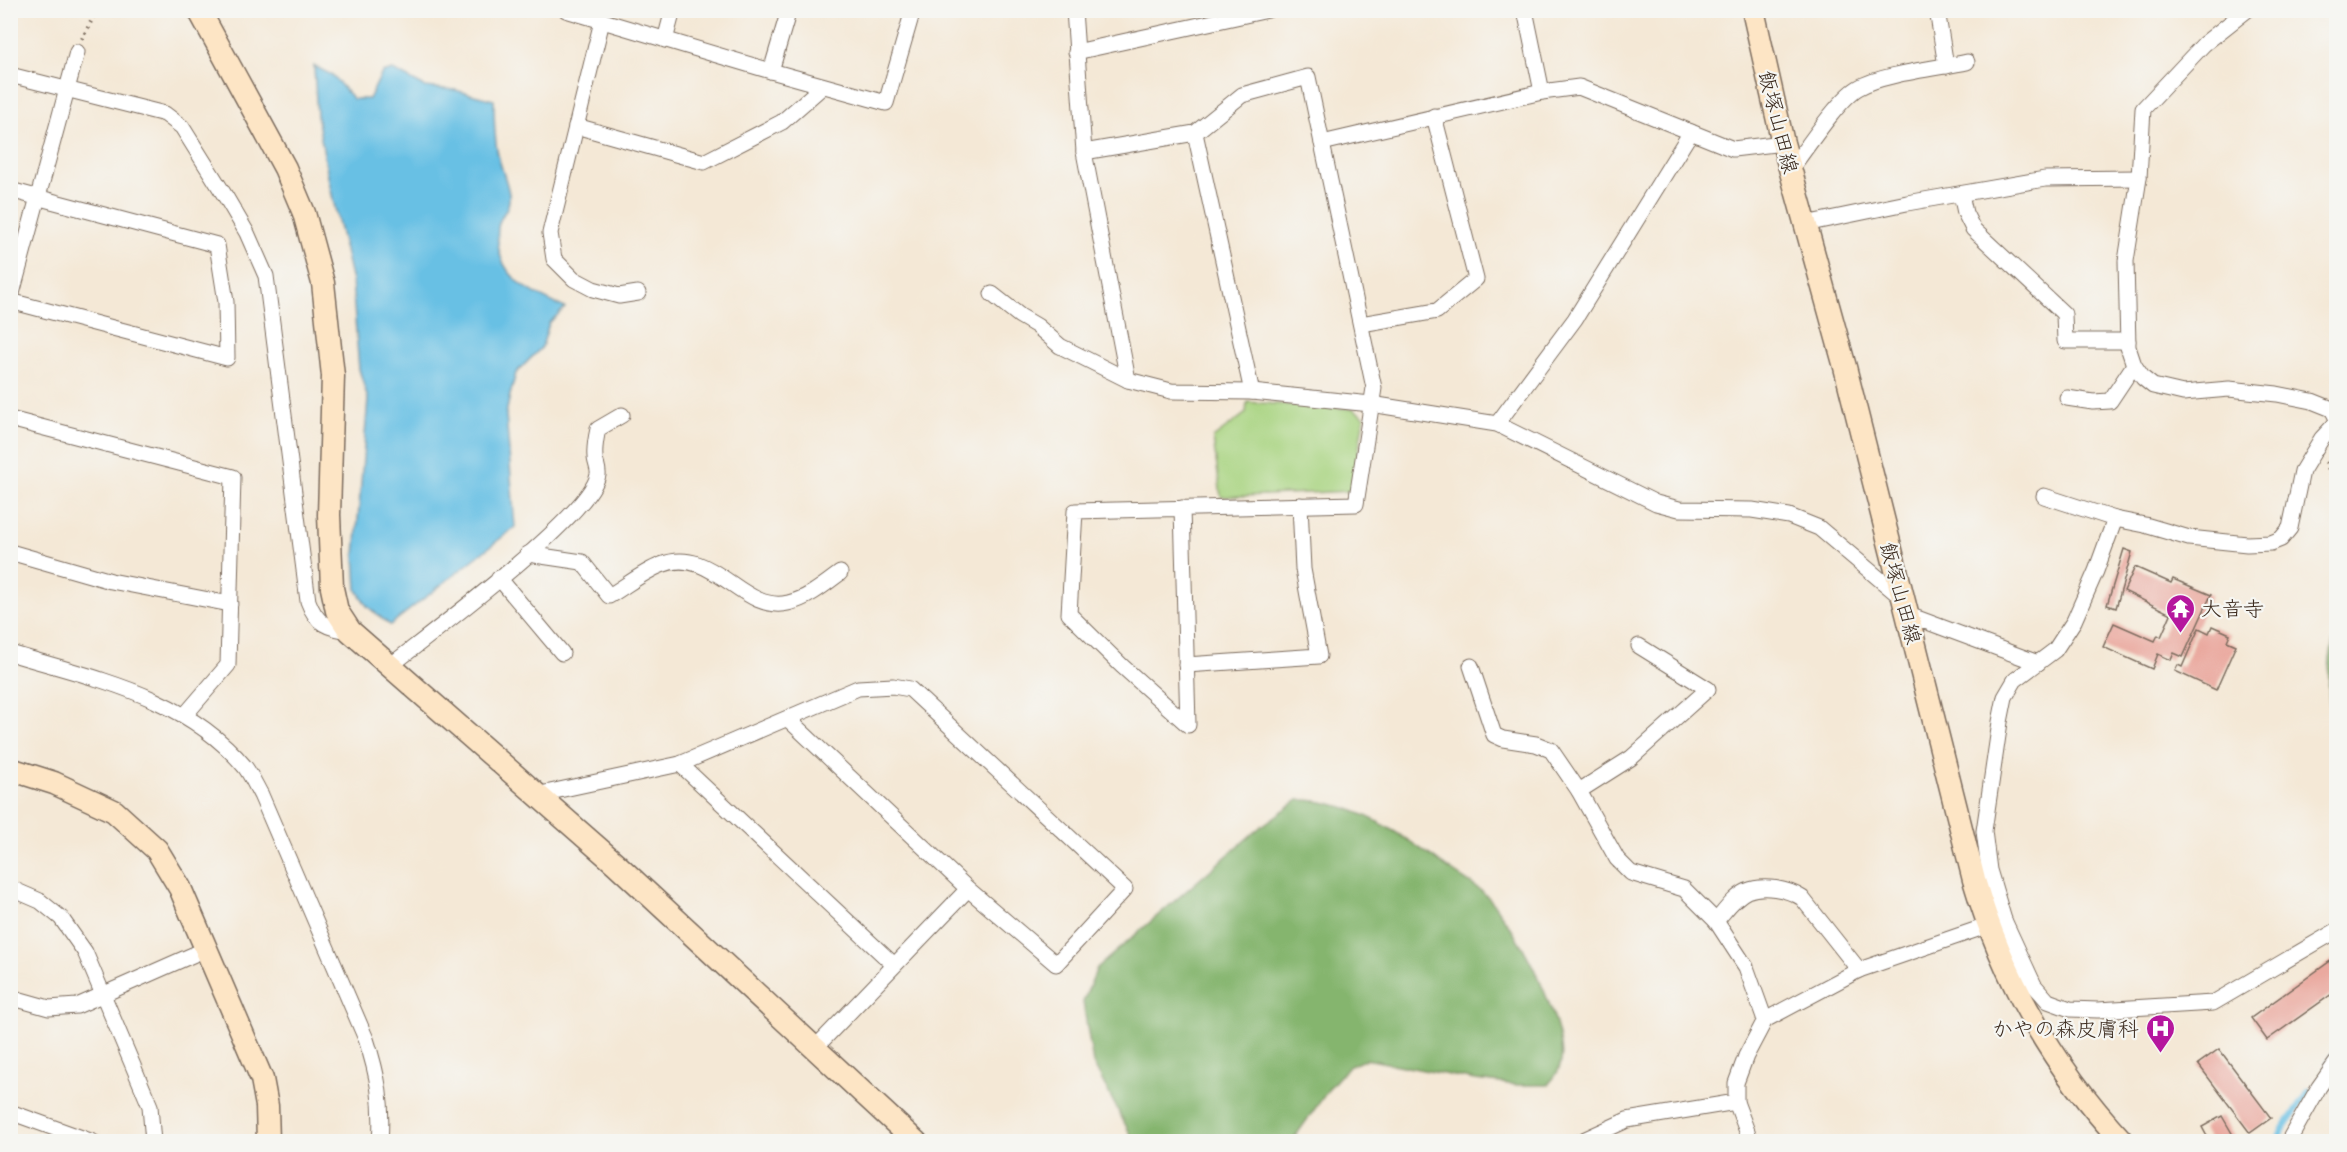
<svg xmlns="http://www.w3.org/2000/svg" width="2347" height="1152" font-family="Itim,'Klee One',sans-serif">
	<style>
		.green { fill: #a7d37f; stroke: #717e4e; stroke-width: 1.5 }
		.forest { fill: #85b56e; stroke: #607046; stroke-width: 1.5 }
		.water { fill: #67c0e4; stroke: #517581; stroke-width: 1.5 }
		.lines { fill: none; stroke-linecap: round; stroke-linejoin: round }
		.stream { stroke: #67c0e4; stroke-width: 6 }
		.building { fill: #eaa99f }
		.street-casing { stroke: #7c6c5e; stroke-width: 17 }
		.secondary-casing { stroke: #7c6c5e; stroke-width: 25 }
		.path { stroke: #7c6c5e; stroke-width: 4; stroke-dasharray: 1.5 4.5; stroke-linecap: butt }
		.street { stroke: #fff; stroke-width: 15 }
		.secondary { stroke: #fde5c5; stroke-width: 22 }
		.labels { text-anchor: middle; dominant-baseline: central; stroke-width: 4.5; stroke-linejoin: round; paint-order: stroke }
		.street-label { font-size: 21px; fill: #3b2a1e; stroke: #f6f6f2 }
		.poi-label { font-size: 21px; fill: #3b2a1e; stroke: #f6f6f2; text-anchor: start }
	</style>
	<rect width="100%" height="100%" fill="#f6f6f2"/>
	<filter id="ink" filterUnits="userSpaceOnUse"><feTurbulence type="fractalNoise" baseFrequency=".0167" numOctaves="2"/><feDisplacementMap in="SourceGraphic" scale="12" xChannelSelector="R" yChannelSelector="G"/><feConvolveMatrix kernelMatrix="1 2 1 2 8 2 1 2 1" color-interpolation-filters="sRGB"/></filter>
	<filter id="wash" filterUnits="userSpaceOnUse"><feTurbulence type="fractalNoise" baseFrequency=".008" numOctaves="4" result="noise"/><feDisplacementMap in="SourceGraphic" scale="24" xChannelSelector="R" yChannelSelector="G"/><feGaussianBlur stdDeviation="1.35" result="paint"/><feColorMatrix in="noise" values="0 0 0 0 0 0 0 0 0 0 0 0 0 0 0 0 0 1.4 0 .05"/><feComposite in="paint" operator="in"/></filter>
	<g filter="url(#wash)">
		<rect width="100%" height="100%" fill="#f4e8d6"/>
		<path class="green" d="M1247 402 1354 409 1364 417 1352 491 1221 497 1213 438 1246 413Z"/>
		<g class="forest">
			<path d="M2336 632V750C2330 708 2323 675 2336 632Z"/>
			<path d="M1298 800C1355 799 1405 837 1449 869 1461 878 1475 885 1486 895 1492 900 1496 908 1500 913 1524 945 1540 977 1553 1014 1561 1040 1570 1065 1547 1085H1518L1475 1080 1366 1059 1348 1067 1331 1086 1292 1141H1134L1093 1063 1083 1002 1097 968 1259 828Z"/>
		</g>
		<path class="water" d="M314 66 332 75 353 99H369L382 73 393 70 425 87 455 90 494 100C494 118 494 137 498 155 501 169 507 180 509 194 511 211 499 214 498 228 493 275 528 291 565 308L549 323 542 347 516 373 510 395 506 414 515 527 390 625 367 606 357 590 355 555 368 399 359 369 352 281 329 182 317 116Z"/>
		<g class="lines">
			<g class="stream">
				<path d="M2328 1063 2336 1051"/>
				<path d="M2277 1142 2282 1130 2309 1091"/>
			</g>
		</g>
		<g id="blocks">
			<g class="building">
				<path d="M2124 549 2132 552 2116 608 2107 605Z"/>
				<path d="M2135 567 2171 583 2173 579 2211 595 2183 657 2174 653 2171 660 2158 654 2152 669 2103 647 2114 623 2155 641 2158 635 2161 637 2171 614 2124 591Z"/>
				<path d="M2212 626 2230 634 2227 641 2236 645 2216 690 2175 671 2178 665 2182 667 2199 628 2209 633Z"/>
				<path d="M2336 957V991L2267 1040 2251 1018Z"/>
				<path d="M2219 1049 2271 1118 2250 1133 2198 1064Z"/>
				<path d="M2222 1116 2237 1142H2210L2202 1127Z"/>
			</g>
		</g>
	</g>
	<g filter="url(#ink)">
		<use href="#blocks" fill-opacity="0" stroke="#7c6c5e" stroke-width="1.5"/>
		<g class="lines">
			<defs>
				<g id="street">
					<path d="M566 10 771 71 789 10"/>
					<path d="M1074 10 1084 152"/>
					<path d="M1525 10 1542 92"/>
					<path d="M1937 10 1946 66"/>
					<path d="M2247 10 2204 44 2143 109 2139 178 2126 261 2128 347 2134 365 2143 378 2153 386 2183 393 2229 389 2277 394 2312 401 2332 409 2336 417"/>
					<path d="M602 21 550 233 554 259 574 279 593 289 619 296 638 293"/>
					<path d="M665 40 673 10"/>
					<path d="M1076 52 1268 10"/>
					<path d="M771 71 886 103 913 10"/>
					<path d="M10 75 165 114 182 127 227 199 247 233 266 276 308 601C317 625 326 627 350 631"/>
					<path d="M576 126 704 162 782 122 823 86"/>
					<path d="M1195 133 1252 392"/>
					<path d="M1322 143 1542 92 1579 87 1733 149 1783 143"/>
					<path d="M1790 170C1806 149 1838 100 1858 88 1881 74 1939 68 1967 62"/>
					<path d="M10 190 217 245 226 302 227 358 10 301"/>
					<path d="M1961 194 1965 213 1973 229 2064 314 2065 341H2128"/>
					<path d="M1805 224 1907 203 2045 179 2139 178"/>
					<path d="M992 294 1020 316 1037 326 1060 346 1128 380 1171 391 1252 392 1371 404 1497 424 1656 503 1679 509 1752 510 1789 516 1819 528 1902 598"/>
					<path d="M10 301 77 52"/>
					<path d="M1361 324 1437 311 1476 279 1434 116"/>
					<path d="M1128 380 1084 152 1195 133 1242 95 1308 77 1374 388 1356 504 1075 511 1069 614 1122 666 1188 725 1182 508"/>
					<path d="M2067 398 2093 402 2110 401 2134 365"/>
					<path d="M10 419 233 477 228 665 185 715"/>
					<path d="M1497 424 1575 319 1691 132"/>
					<path d="M2115 519 2145 525 2189 538 2247 544 2271 543 2281 539 2290 528 2302 471 2322 438 2336 423"/>
					<path d="M10 552 111 581 230 604"/>
					<path d="M528 554 582 562 609 596C626 586 643 572 661 565 713 544 742 614 788 603 807 599 824 585 840 573"/>
					<path d="M499 578 562 653"/>
					<path d="M1906 614 2038 663"/>
					<path d="M10 653C95 679 185 695 245 767 251 775 256 786 261 795L366 1039C378 1075 383 1103 380 1142"/>
					<path d="M1186 665 1319 656 1303 569 1300 505"/>
					<path d="M390 666C429 635 590 516 598 475 599 469 595 462 595 457 594 447 596 438 598 429L622 415"/>
					<path d="M1471 666 1494 735 1503 739 1536 744 1551 750 1579 791 1617 859 1631 873 1684 889 1716 921 1746 967 1765 1020"/>
					<path d="M680 764 894 965"/>
					<path d="M1579 791 1631 758 1708 689 1639 646"/>
					<path d="M536 795 680 764 858 688 893 686 910 689 1125 889 1056 964 968 889 788 719"/>
					<path d="M10 888 40 901 61 918 85 952 150 1106 153 1142"/>
					<path d="M2004 920 1989 870 1984 831 2000 722 2005 697 2015 680 2055 650 2074 621 2096 571 2115 519 2044 496"/>
					<path d="M1716 921C1725 911 1734 897 1747 891 1763 884 1788 889 1802 898L1859 970"/>
					<path d="M10 997 49 1008 77 1006 206 949"/>
					<path d="M815 1048 968 889"/>
					<path d="M10 1112 93 1142"/>
					<path d="M1579 1142 1627 1120 1736 1102"/>
					<path d="M1751 1142 1736 1102V1083L1746 1056 1765 1020 1859 970 2004 920 2034 985 2048 1001 2070 1009 2098 1010 2213 1003 2336 931"/>
					<path d="M2288 1142 2319 1087 2336 1063"/>
				</g>
				<g id="secondary">
					<path d="M199 10 285 168 304 213 323 283 333 376 329 515 332 588 337 611 350 631 615 863 916 1142"/>
					<path d="M1753 10 1783 143 1845 367 1974 880C2003 978 2053 1067 2123 1142"/>
					<path d="M10 769 54 783 114 811 157 850 180 888 262 1079 267 1106 268 1142"/>
				</g>
			</defs>
			<use href="#street" class="street-casing"/>
			<use href="#secondary" class="secondary-casing"/>
			<g class="path">
				<path d="M82 39 97 10"/>
				<path d="M2326 462 2336 488"/>
			</g>
			<use href="#street" class="street"/>
			<use href="#secondary" class="secondary"/>
		</g>
	</g>
	<defs>
		<symbol id="temple-pin" viewBox="-11 -11 22 30"><path d="M0 17L-7.5 6A9.5 9.5 0 1 1 7.5 6Z" fill="#b5179e" stroke="#f6f6f2"/><path d="M0-6L5-2H3V0L6.5 2.5H4V6H1.5V3h-3V6H-4V2.5H-6.5L-3 0V-2H-5Z" fill="#fff"/></symbol>
		<symbol id="hospital-pin" viewBox="-11 -11 22 30"><path d="M0 17L-7.5 6A9.5 9.5 0 1 1 7.5 6Z" fill="#b5179e" stroke="#f6f6f2"/><path d="M-5-5h3v3.5h4V-5h3V5h-3V1.5h-4V5h-3Z" fill="#fff"/></symbol>
	</defs>
	<g fill-rule="evenodd">
		<use href="#temple-pin" x="2164" y="592" width="33" height="45"/>
		<use href="#hospital-pin" x="2144" y="1012" width="33" height="45"/>
	</g>
	<g class="labels">
		<g class="street-label">
			<text transform="translate(1779 122) rotate(76)">飯塚山田線</text>
			<text transform="translate(1901 593) rotate(75)">飯塚山田線</text>
		</g>
		<g class="poi-label">
			<text x="2201" y="608">大音寺</text>
			<text x="2139" y="1028" text-anchor="end">かやの森皮膚科</text>
		</g>
	</g>
	<rect width="2347" height="1152" fill="none" stroke="#f6f6f2" stroke-width="36"/>
</svg>
